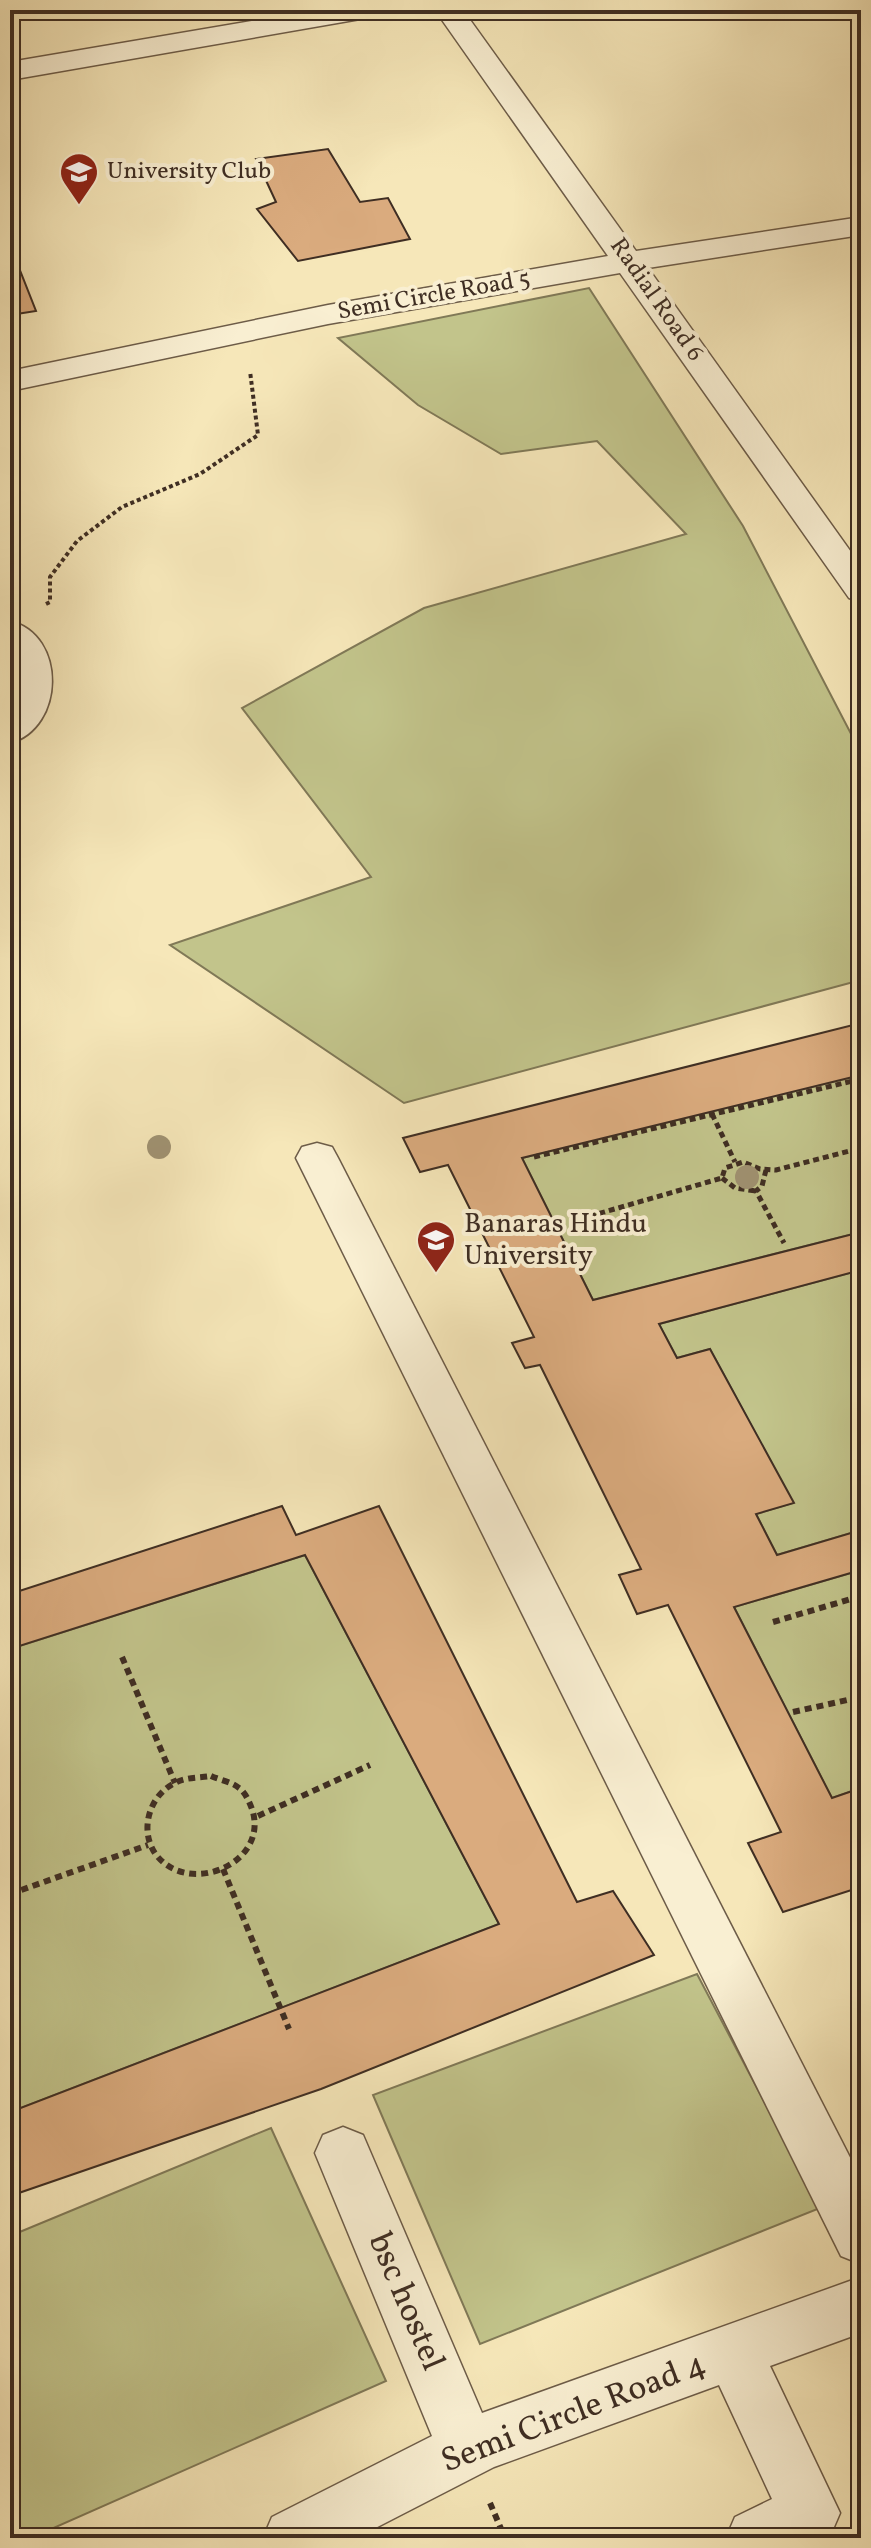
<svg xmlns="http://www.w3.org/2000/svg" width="871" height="2548" font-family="Vollkorn,serif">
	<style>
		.green { fill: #c2c48b; stroke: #807957; stroke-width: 2 }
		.building { fill: #daab7e; stroke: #3f2e23; stroke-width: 2 }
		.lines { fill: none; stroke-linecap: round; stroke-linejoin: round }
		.minor-casing { stroke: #6d5c48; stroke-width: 3 }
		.path-far2 { stroke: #3f2e23; stroke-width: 4; stroke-dasharray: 4 3; stroke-linecap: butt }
		.path-far1 { stroke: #3f2e23; stroke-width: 5; stroke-dasharray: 6 4; stroke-linecap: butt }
		.path { stroke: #3f2e23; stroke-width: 6; stroke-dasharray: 7 5; stroke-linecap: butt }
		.minor { fill: #f9efd2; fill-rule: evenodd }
		.tree { fill: #a09272 }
		.labels { text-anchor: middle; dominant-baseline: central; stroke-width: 8; stroke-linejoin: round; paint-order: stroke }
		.far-poi-label { font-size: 24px; fill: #3f2e23; stroke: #f9efd2; text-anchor: start }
		.far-street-label { font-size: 24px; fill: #3f2e23; stroke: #f9efd2 }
		.poi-label { font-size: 28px; fill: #3f2e23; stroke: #f9efd2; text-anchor: start }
		.near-street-label { font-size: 34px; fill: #3f2e23; stroke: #f9efd2 }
	</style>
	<rect width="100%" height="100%" fill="#f6e7b9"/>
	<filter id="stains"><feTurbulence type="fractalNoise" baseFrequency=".0025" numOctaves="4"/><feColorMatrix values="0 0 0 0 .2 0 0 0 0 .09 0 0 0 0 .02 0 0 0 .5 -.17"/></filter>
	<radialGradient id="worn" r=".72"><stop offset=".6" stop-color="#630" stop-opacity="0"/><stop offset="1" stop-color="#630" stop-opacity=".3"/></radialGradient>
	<g class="green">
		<path d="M589 288 743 526 861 753V980L404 1103 170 945 371 877 242 708 424 608 686 534 597 441 501 454 418 405 338 338Z"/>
		<path d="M861 1075V1232L593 1300 522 1158Z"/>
		<path d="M861 1270V1530L777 1555 756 1514 793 1503 710 1349 677 1358 659 1324Z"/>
		<path d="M305 1555 499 1924 13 2111 10 2102V1649Z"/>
		<path d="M861 1570V1788L832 1798 734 1607Z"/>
		<path d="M697 1974 820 2208 480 2344 373 2095Z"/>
		<path d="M271 2128 386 2381 31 2538H14L10 2526V2236Z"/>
	</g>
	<g class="building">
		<path d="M328 149 360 202 388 198 410 239 298 261 257 209 276 202 256 159Z"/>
		<path d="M10 245 36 311 10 315Z"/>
		<path d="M861 1023V1075L522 1158 593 1300 861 1232V1270L659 1324 677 1358 710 1349 794 1503 756 1514 777 1555 861 1530V1570L734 1607 832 1798 861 1788V1887L783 1912 748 1843 781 1832 668 1605 637 1614 619 1575 641 1569 540 1365 525 1368 512 1343 534 1337 448 1165 420 1172 403 1138Z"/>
		<path d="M282 1506 296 1535 379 1506 577 1902 613 1891 654 1955 321 2089 10 2196V2102L13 2111 499 1924 305 1555 10 1649V1594Z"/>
	</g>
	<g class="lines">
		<defs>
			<g id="minor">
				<path d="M317 10H380L376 16 366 18 10 80V62Z"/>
				<path d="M435 10H463L636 251 861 217V235L648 268 861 566V602L849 598 620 273 328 324 10 391V371L328 305 608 256Z"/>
				<path d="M10 621C67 635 65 728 10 743V704L18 670 10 653Z"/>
				<path d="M317 1143 332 1147 338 1158 861 2179V2264L841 2256 296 1158 302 1147Z"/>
				<path d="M343 2127 363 2135 482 2413 861 2277V2333L770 2366 840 2513 831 2534 823 2538H726L735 2517 772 2499 719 2385 494 2467 356 2538H263L272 2517 432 2436 315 2153 323 2135Z"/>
			</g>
		</defs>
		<use href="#minor" class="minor-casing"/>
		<path class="path-far2" d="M46 604 50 602V577L77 541 122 507 200 474 258 435 250 371"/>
		<g class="path-far1">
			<path d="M712 1114 735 1162"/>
			<path d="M534 1157 861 1079"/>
			<path d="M766 1170 762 1186 756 1191 784 1243"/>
			<path d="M722 1178 735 1188 756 1191"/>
			<path d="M580 1219 722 1178 725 1168 743 1162 760 1169 776 1170 861 1148"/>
		</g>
		<g class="path">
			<path d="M773 1622 861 1596"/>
			<path d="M122 1657 175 1783"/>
			<path d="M793 1712 861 1697"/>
			<path d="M211 1776C220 1780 232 1782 239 1788 245 1792 249 1801 252 1809 270 1862 191 1897 157 1856 138 1832 149 1795 175 1783 186 1777 199 1778 211 1776Z"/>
			<path d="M258 1816 370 1765"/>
			<path d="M223 1869 289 2029"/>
			<path d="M10 1894 148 1845"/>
			<path d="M490 2503 505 2538"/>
		</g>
		<use href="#minor" class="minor"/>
	</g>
	<g class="tree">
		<circle cx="159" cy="1147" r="12"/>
		<circle cx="747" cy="1177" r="12"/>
	</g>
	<defs>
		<symbol id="university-pin" viewBox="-11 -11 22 30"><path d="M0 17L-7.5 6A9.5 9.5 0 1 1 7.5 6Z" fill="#8f2418" stroke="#f9efd2"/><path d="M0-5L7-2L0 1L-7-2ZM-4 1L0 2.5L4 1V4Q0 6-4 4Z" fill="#fff"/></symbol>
	</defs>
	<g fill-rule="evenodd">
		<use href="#university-pin" x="57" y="150" width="44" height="60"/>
		<use href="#university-pin" x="414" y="1218" width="44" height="60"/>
	</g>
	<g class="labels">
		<g class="far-poi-label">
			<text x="107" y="172">University Club</text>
		</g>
		<g class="far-street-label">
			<text transform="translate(434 296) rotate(-10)">Semi Circle Road 5</text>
			<text transform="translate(656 300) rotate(55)">Radial Road 6</text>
		</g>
		<g class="poi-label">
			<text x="464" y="1224">Banaras Hindu<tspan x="464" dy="32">University</tspan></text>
		</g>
		<g class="near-street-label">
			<text transform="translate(405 2302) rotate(67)">bsc hostel</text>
			<text transform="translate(574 2414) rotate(-21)">Semi Circle Road 4</text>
		</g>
	</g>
	<rect width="871" height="2548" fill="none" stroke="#f6e7b9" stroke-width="40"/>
	<rect x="12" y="12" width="847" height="2524" fill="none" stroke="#3f2e23" stroke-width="4"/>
	<rect x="20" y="20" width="831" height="2508" fill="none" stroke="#3f2e23" stroke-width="2"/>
	<rect width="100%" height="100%" filter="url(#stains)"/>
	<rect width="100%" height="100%" fill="url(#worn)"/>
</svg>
